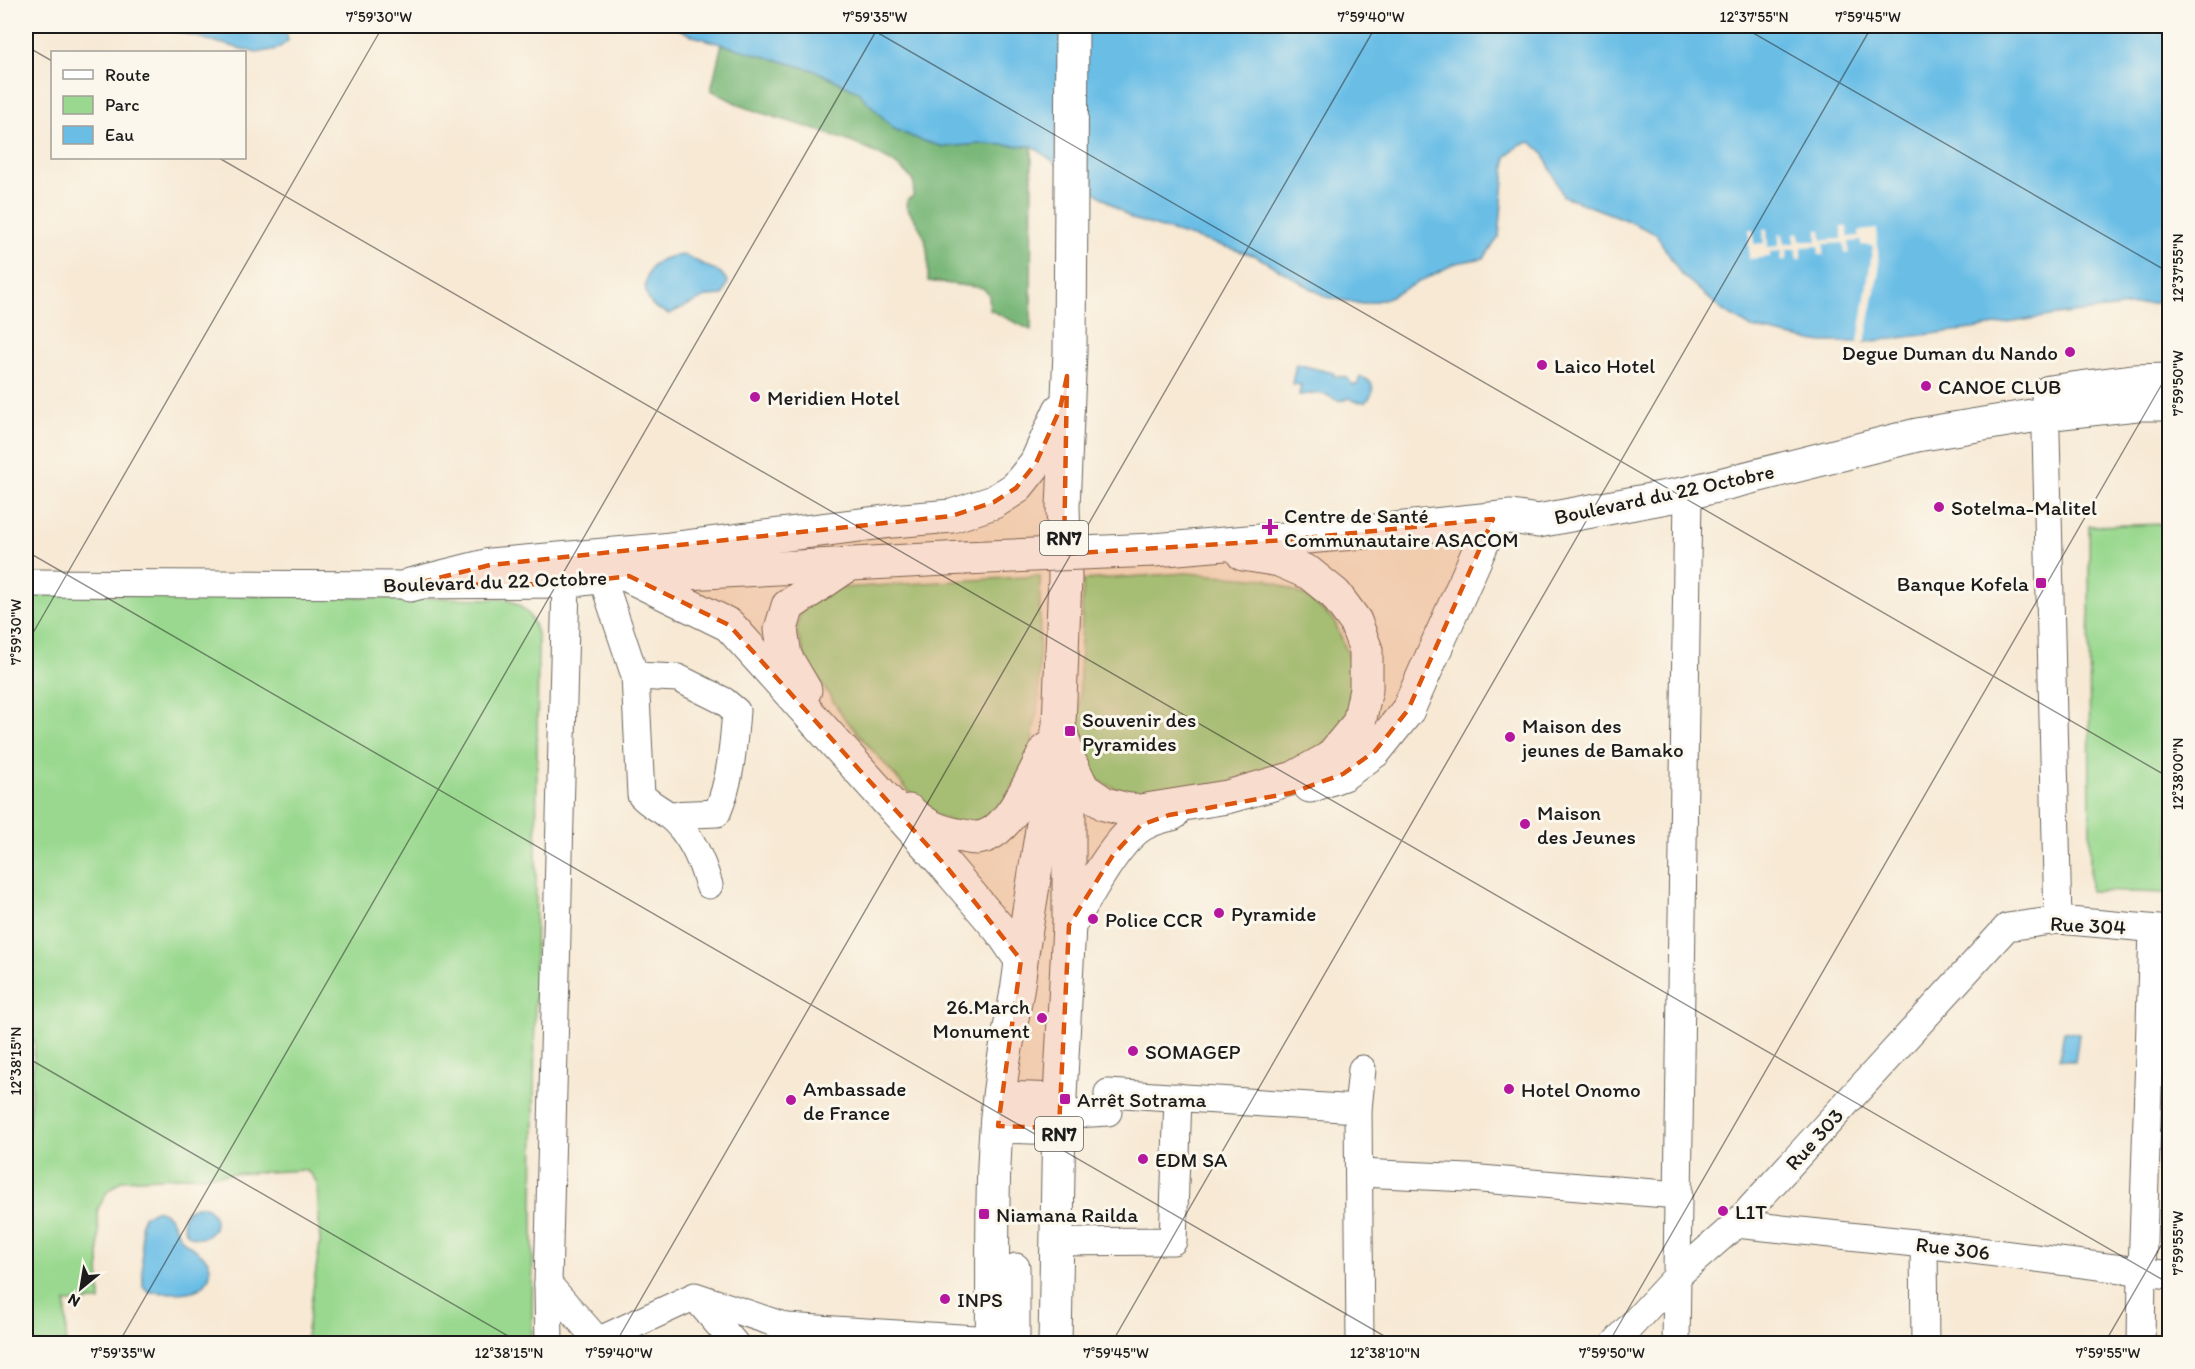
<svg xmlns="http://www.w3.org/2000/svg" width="2195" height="1369" font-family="Itim,sans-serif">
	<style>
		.green { fill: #99d88e; stroke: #5a7a55; stroke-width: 1.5 }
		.forest { fill: #7ab879; stroke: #4b6a4a; stroke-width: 1.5 }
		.water { fill: #6abee6; stroke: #436d81; stroke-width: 1.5 }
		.pier { fill: #f7e9d4 }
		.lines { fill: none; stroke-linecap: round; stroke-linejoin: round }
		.minor-casing { stroke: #69645c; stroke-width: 29 }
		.major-casing { stroke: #69645c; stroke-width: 35 }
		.minor { stroke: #fff; stroke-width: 27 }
		.major { stroke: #fff; stroke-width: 33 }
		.major-bridge-casing { stroke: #69645c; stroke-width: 35; stroke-linecap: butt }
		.major-bridge { stroke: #fff; stroke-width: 33 }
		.marked { fill: #de560d; fill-opacity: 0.2; stroke: #de560d; stroke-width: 4.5; stroke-dasharray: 12 8; stroke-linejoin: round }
		.ticks { fill: none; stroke: #1c1c1c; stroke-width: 1.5; stroke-opacity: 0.45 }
		.poi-dot { fill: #b5179e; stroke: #fbf7ec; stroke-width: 2 }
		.labels { text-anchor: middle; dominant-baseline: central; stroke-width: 6; stroke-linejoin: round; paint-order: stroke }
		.shield { fill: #fbf7ec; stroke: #5f5e5a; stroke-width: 1.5 }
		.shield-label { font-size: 20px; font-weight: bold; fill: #1c1c1c }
		.poi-label { font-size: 21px; fill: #1c1c1c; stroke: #fbf7ec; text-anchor: start }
		.street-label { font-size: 21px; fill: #1c1c1c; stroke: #fbf7ec }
		.neatline { fill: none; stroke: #1c1c1c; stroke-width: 2 }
		.ticks-label { font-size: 15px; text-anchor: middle; fill: #1c1c1c }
	</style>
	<rect width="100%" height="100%" fill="#fbf7ec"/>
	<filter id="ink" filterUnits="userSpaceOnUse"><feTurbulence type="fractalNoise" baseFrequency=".0167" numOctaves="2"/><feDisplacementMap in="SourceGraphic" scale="12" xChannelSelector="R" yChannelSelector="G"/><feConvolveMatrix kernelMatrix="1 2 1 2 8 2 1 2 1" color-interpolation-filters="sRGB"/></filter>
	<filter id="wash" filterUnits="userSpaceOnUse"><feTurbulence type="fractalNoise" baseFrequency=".008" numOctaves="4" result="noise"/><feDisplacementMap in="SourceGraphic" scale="24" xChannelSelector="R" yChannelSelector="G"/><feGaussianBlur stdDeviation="1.35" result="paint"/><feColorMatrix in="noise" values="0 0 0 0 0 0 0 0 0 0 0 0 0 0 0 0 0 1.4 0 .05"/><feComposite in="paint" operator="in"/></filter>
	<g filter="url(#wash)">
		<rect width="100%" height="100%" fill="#f7e9d4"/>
		<g class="green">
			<path d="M2169 524V893L2090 891 2089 526Z"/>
			<path d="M1186 573 1267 579 1307 597 1334 620 1352 664 1350 715 1321 753 1225 787 1140 798 1100 782 1085 763 1078 743 1083 580Z"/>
			<path d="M1040 576 1039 695 1030 755 995 818 972 830 927 812 845 719 807 662 796 631 801 610 825 589Z"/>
			<path d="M26 593 509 599C527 610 533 616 538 638L532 1343H305L320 1243 317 1183 311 1174 304 1170 122 1180 107 1192 98 1209 100 1301 66 1302V1343H26V1147H27L35 1041 26 1039Z"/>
		</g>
		<path class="forest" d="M722 43 816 71 856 90 875 107 944 147 980 144 1032 146 1031 330 990 310 989 295 983 288 928 281C929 242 927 238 906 206L907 200 913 196 914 183C894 146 784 122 744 107 733 102 722 95 711 90Z"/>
		<g class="water">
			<path d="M155 26H285L288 41 277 49 257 53Z"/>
			<path d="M673 26H2169V301L2056 315 1972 329 1865 342H1816L1752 328 1723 311 1680 273 1656 234 1626 220 1563 196 1543 153 1531 142 1521 144 1506 157 1499 237 1484 258 1456 263 1385 299 1362 304 1326 297 1256 256 1132 219 1032 146 981 144 944 147 920 140 894 129 856 90 816 71 693 36Z"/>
			<path d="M684 255 721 273 728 282 723 295 708 296 669 314C665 312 660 310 656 308 639 296 644 268 661 260 668 256 676 256 684 255Z"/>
			<path d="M1296 364 1334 373V376L1346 377 1353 385H1357L1360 377C1375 380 1377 393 1365 402L1354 401 1350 398C1336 404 1336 398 1323 394 1316 392 1306 395 1299 395L1301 385 1292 384Z"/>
			<path d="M2064 1031 2079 1034 2075 1062 2059 1059Z"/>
			<circle cx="199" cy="1222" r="16"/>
			<path d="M155 1210C175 1214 171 1225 182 1239 189 1248 201 1251 207 1260 210 1265 211 1268 210 1273 205 1299 169 1292 149 1292L143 1286 141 1223 144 1216Z"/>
		</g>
		<path class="pier" d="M1842 227H1847V237L1859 236V231L1877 229 1879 270 1865 342H1858L1873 246 1861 245V241L1849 242V253L1845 254 1844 243 1824 244V255H1819L1818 246 1802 247V259H1797L1796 249 1787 250V261H1781V251L1770 252V257L1749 259V230H1753L1754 244 1764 243 1763 229H1767L1768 247 1779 246V235L1783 234 1784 244 1795 243 1794 233 1799 232 1800 241H1817V230H1821L1822 240 1842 239Z"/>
	</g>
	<g filter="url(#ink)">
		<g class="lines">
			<defs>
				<g id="minor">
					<path d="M2045 393 2058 920"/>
					<path d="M603 580 635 676 641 795C649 804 659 808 668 815 690 832 701 859 709 885"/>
					<path d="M26 583 410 585 566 584 629 576"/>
					<path d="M635 676 678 678 724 701 736 711C733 747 731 780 717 813L669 815"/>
					<path d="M1059 1115 1108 1112V1093L1358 1109"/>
					<path d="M1359 1173 1469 1178 1678 1195"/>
					<path d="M1736 1224 1924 1244 2170 1275"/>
					<path d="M1056 1242 1173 1241 1178 1097"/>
					<path d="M1924 1244 1925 1344"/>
					<path d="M1016 1267V1344"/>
					<path d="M548 1284 601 1344"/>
					<path d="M695 1297 735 1344"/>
					<path d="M598 1341 695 1296 787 1327 992 1340"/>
					<path d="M549 1344 548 1284 566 584"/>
					<path d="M1360 1344 1358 1109 1362 1069"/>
					<path d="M1614 1344 1677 1276 1736 1224 2007 927 2058 920 2170 930"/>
					<path d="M1676 1344 1688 493"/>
					<path d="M2141 1344 2142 1272 2153 930"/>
				</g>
				<g id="major">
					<path d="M2049 392 2132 381 2170 380"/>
					<path d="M1154 550 1366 532 1511 517 1538 521 1688 493 1917 435 2044 414 2137 404H2170"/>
					<path d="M629 576 729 625 946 866 1002 932 1021 960"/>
					<path d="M631 576 964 558"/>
					<path d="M410 585 490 565 661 550 892 521 952 516 994 502 1016 488 1036 463 1060 410"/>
					<path d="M805 690 785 656 781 629 788 606 848 565"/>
					<path d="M1060 729 1069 760 1083 789 1105 804 1124 809 1140 811 1227 797 1294 778 1330 758 1359 723 1366 689V650L1355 621 1335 594 1309 573 1279 560 1243 554"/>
					<path d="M1310 786 1343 774 1375 751 1408 710 1493 519"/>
					<path d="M909 811C924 824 937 832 958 835 964 836 970 838 976 838 1009 837 1033 775 1046 750"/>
					<path d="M1069 925C1086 898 1114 842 1141 825 1149 820 1163 816 1172 814"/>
					<path d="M1000 1098 1060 1100"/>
					<path d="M998 1126 1059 1128"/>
					<path d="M992 1344C994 1254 989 1162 1002 1073 1007 1035 1018 999 1021 960L1059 724 1065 578 1063 506 1070 352 1072 26"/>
					<path d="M1055 1344 1059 1115 1069 925V767"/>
				</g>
			</defs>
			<use href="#minor" class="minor-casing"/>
			<use href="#major" class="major-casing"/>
			<use href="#minor" class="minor"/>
			<use href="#major" class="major"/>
			<defs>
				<path id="major-bridge" d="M964 558 1154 550"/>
			</defs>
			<use href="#major-bridge" class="major-bridge-casing"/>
			<use href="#major-bridge" class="major-bridge"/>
		</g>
	</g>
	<path class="marked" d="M1067 376 1064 554 1284 540 1493 519 1408 710 1375 751 1343 774 1291 793 1169 815 1141 825 1113 855 1069 925 1059 1128 998 1126 1021 960 946 866 729 625 629 576 566 584 410 585 490 565 952 516 994 502 1016 488 1036 463 1060 409Z"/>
	<path class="ticks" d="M866 26 2170 778M1741 26 2170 273M26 46 52 61M219 158 2170 1284M26 551 1398 1344M26 645 383 26M26 1057 522 1344M118 1344 879 26M615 1344 1376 26M1111 1344 1872 26M1608 1344 2170 370M2104 1344 2170 1230"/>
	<g class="poi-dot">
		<circle cx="2070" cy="352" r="6"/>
		<circle cx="1542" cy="365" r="6"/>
		<circle cx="1926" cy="386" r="6"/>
		<circle cx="755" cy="397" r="6"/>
		<circle cx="1939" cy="507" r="6"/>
		<path d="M1267 518h6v6h6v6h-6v6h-6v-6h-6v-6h6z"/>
		<rect x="2035" y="577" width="12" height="12" rx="3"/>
		<rect x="1064" y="725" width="12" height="12" rx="3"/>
		<circle cx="1510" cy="737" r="6"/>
		<circle cx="1525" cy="824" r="6"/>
		<circle cx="1219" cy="913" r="6"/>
		<circle cx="1093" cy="919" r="6"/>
		<circle cx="1042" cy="1018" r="6"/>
		<circle cx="1133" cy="1051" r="6"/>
		<circle cx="1509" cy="1089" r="6"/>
		<rect x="1059" y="1093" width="12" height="12" rx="3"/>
		<circle cx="791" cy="1100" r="6"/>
		<circle cx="1143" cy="1159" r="6"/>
		<circle cx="1723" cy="1211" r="6"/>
		<rect x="978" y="1208" width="12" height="12" rx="3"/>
		<circle cx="945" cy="1299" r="6"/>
	</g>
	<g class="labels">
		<g class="shield">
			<rect x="1040" y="521" width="48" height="34" rx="4.5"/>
			<rect x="1035" y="1117" width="48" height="34" rx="4.5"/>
		</g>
		<g class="shield-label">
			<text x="1064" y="538">RN7</text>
			<text x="1059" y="1134">RN7</text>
		</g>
		<g class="poi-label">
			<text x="2058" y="352" text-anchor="end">Degue Duman du Nando</text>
			<text x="1554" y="365">Laico Hotel</text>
			<text x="1938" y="386">CANOE CLUB</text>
			<text x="767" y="397">Meridien Hotel</text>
			<text x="1951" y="507">Sotelma-Malitel</text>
			<text x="1284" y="515">Centre de Santé<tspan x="1284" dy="24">Communautaire ASACOM</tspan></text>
			<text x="2029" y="583" text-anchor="end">Banque Kofela</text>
			<text x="1082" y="719">Souvenir des<tspan x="1082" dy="24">Pyramides</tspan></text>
			<text x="1522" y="725">Maison des<tspan x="1522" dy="24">jeunes de Bamako</tspan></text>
			<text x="1537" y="812">Maison<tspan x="1537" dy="24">des Jeunes</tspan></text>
			<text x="1231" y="913">Pyramide</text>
			<text x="1105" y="919">Police CCR</text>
			<text x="1030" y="1006" text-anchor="end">26.March<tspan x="1030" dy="24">Monument</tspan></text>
			<text x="1145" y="1051">SOMAGEP</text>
			<text x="803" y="1088">Ambassade<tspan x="803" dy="24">de France</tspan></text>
			<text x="1521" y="1089">Hotel Onomo</text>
			<text x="1077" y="1099">Arrêt Sotrama</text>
			<text x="1155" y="1159">EDM SA</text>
			<text x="1735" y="1211">L1T</text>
			<text x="996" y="1214">Niamana Railda</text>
			<text x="957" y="1299">INPS</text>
		</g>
		<g class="street-label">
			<text transform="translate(1664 494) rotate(-12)">Boulevard du 22 Octobre</text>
			<text transform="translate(495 581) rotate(-2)">Boulevard du 22 Octobre</text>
			<text transform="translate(2088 925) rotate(3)">Rue 304</text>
			<text transform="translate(1814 1139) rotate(-48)">Rue 303</text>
			<text transform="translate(1953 1248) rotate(7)">Rue 306</text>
		</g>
	</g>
	<rect width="2195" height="1369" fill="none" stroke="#fbf7ec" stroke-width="66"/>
	<rect x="51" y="51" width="195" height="108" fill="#fbf7ec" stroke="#a29f99" stroke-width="1.5"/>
	<rect x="63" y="70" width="30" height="9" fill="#ffffff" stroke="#a29f99" stroke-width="1.5"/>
	<text x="105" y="81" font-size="18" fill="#1c1c1c">Route</text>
	<rect x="63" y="96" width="30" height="18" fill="#99d88e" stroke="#a29f99" stroke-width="1.5"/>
	<text x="105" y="111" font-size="18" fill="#1c1c1c">Parc</text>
	<rect x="63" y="126" width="30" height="18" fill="#6abee6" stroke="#a29f99" stroke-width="1.5"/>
	<text x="105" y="141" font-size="18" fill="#1c1c1c">Eau</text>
	<g transform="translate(81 1288) rotate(210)" stroke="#fbf7ec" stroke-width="4.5" paint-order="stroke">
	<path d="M0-4.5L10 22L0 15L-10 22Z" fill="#1c1c1c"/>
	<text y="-9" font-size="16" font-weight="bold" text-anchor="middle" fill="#1c1c1c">N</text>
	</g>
	<rect x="33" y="33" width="2129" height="1303" class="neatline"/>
	<g class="ticks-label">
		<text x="379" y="22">7°59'30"W</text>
		<text x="875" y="22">7°59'35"W</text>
		<text x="1371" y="22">7°59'40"W</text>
		<text x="1754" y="22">12°37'55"N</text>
		<text x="1868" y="22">7°59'45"W</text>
		<text transform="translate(2178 268) rotate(-90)" y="5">12°37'55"N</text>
		<text transform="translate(2178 383) rotate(-90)" y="5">7°59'50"W</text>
		<text transform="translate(16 632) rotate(-90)" y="5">7°59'30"W</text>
		<text transform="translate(2178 774) rotate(-90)" y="5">12°38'00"N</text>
		<text transform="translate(16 1061) rotate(-90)" y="5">12°38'15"N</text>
		<text transform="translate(2178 1243) rotate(-90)" y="5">7°59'55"W</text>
		<text x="123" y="1358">7°59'35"W</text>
		<text x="509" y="1358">12°38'15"N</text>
		<text x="619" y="1358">7°59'40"W</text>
		<text x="1116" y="1358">7°59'45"W</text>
		<text x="1385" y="1358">12°38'10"N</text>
		<text x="1612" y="1358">7°59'50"W</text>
		<text x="2108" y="1358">7°59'55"W</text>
	</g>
</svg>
